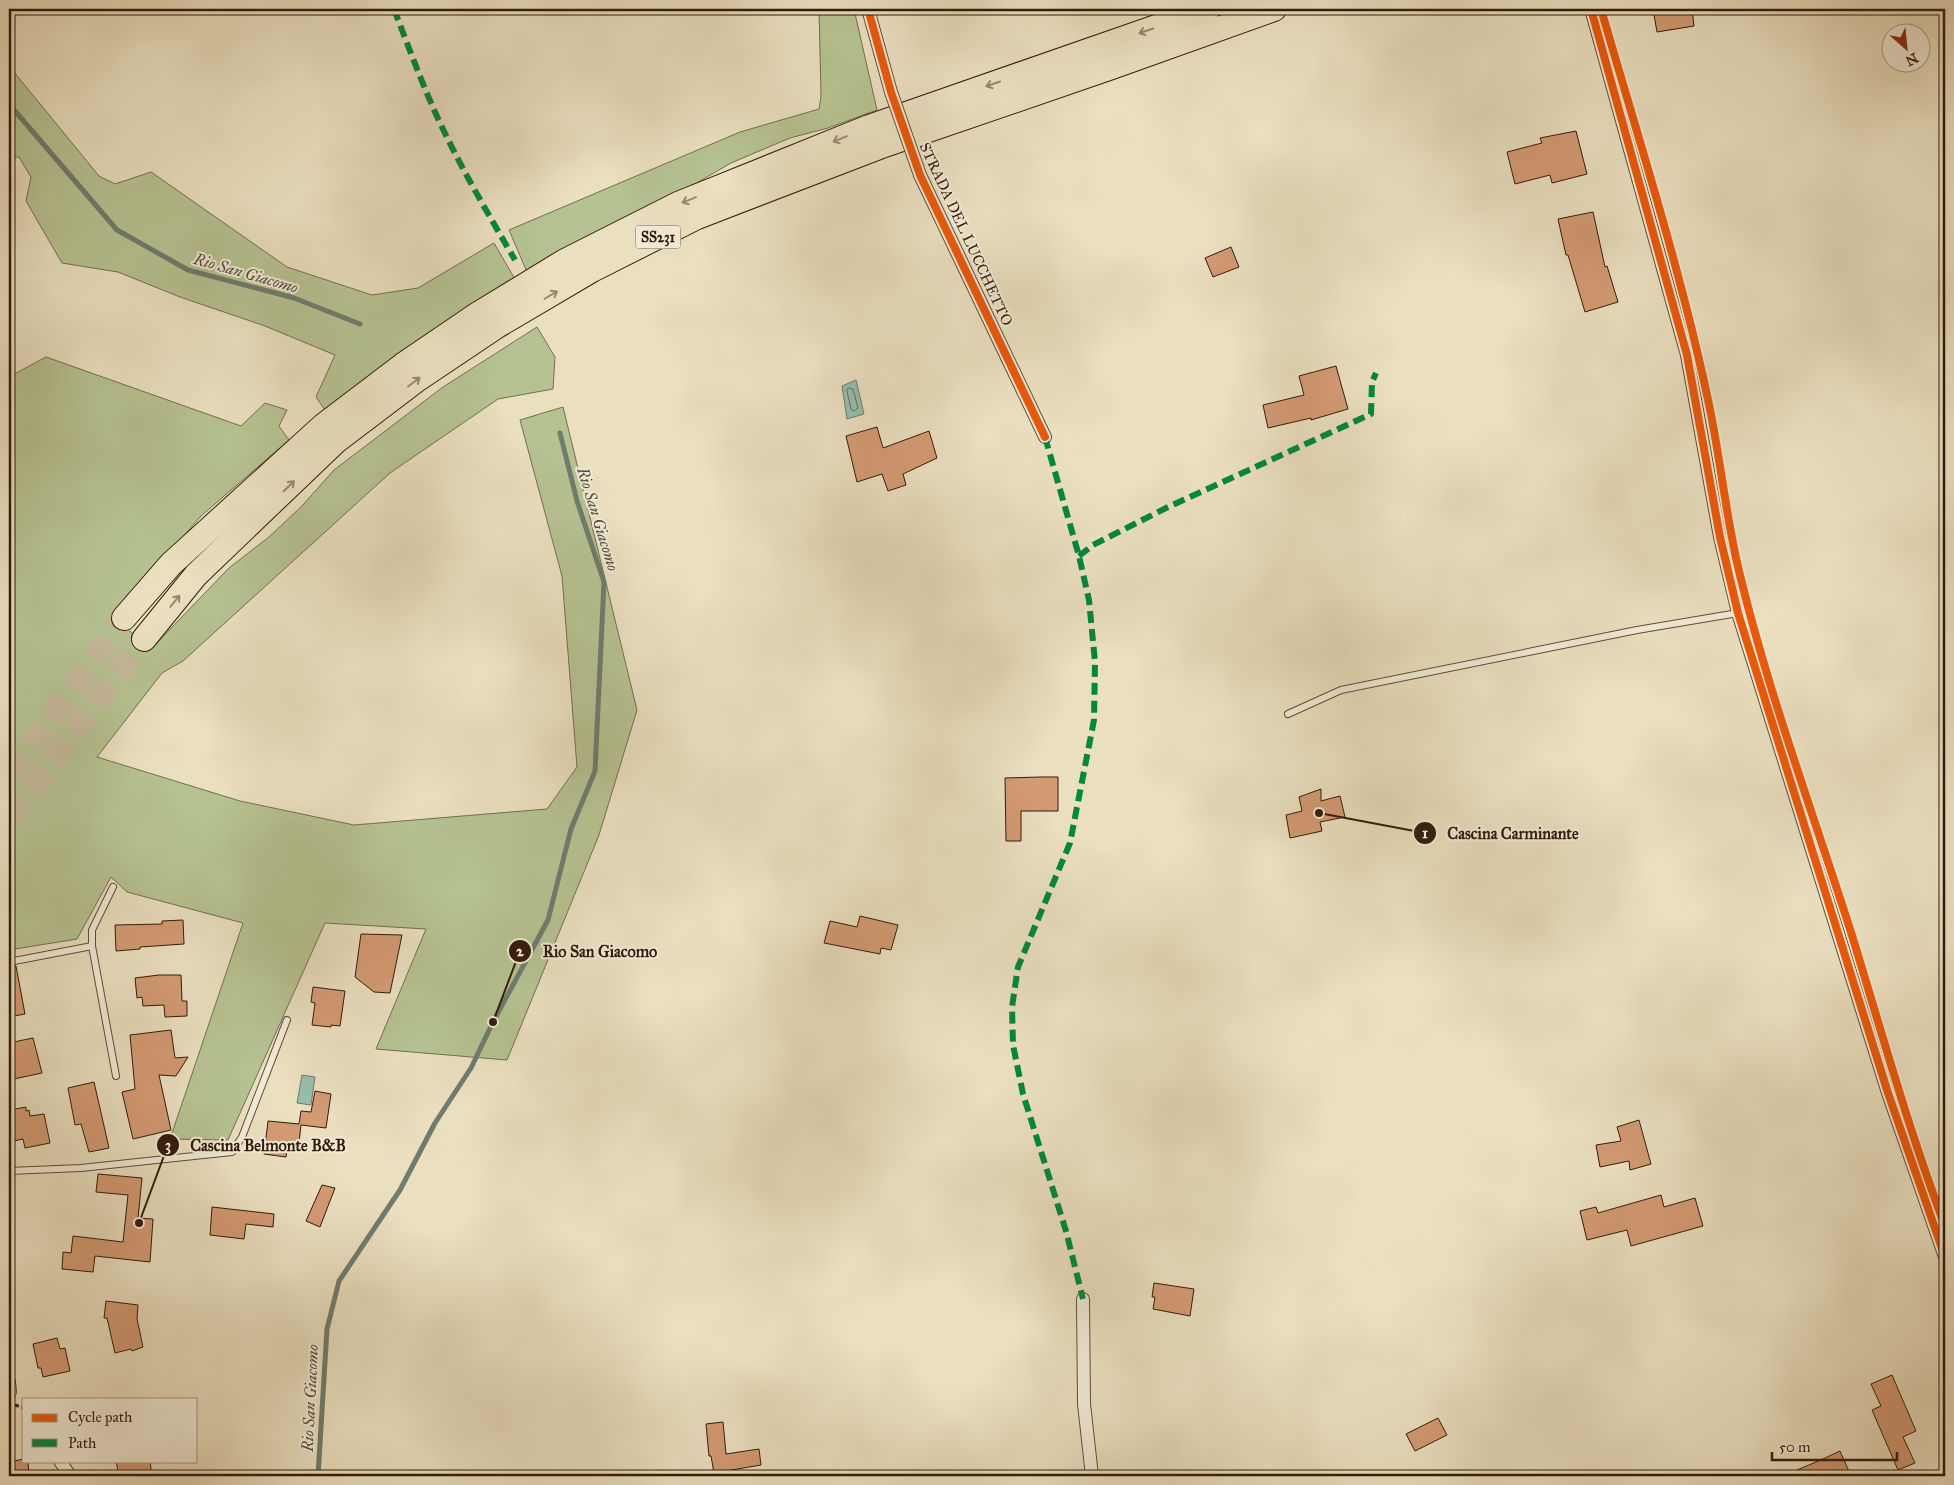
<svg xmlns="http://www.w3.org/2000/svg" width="1954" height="1485" font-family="'IM FELL Great Primer',serif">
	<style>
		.green { fill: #b6c292; stroke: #746e4f }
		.water { fill: #98bdaf; stroke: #6f7c6e }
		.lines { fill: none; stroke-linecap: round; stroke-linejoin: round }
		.shore { stroke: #646c5e; stroke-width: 1 }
		.stream { stroke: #6f7c6e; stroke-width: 5 }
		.building { fill: #d39a73; stroke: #311b0c }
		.highway-tunnel { stroke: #c5b89b; stroke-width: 24; stroke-dasharray: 24 12; stroke-linecap: butt }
		.lane-casing { stroke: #5f4c39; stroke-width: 8 }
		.street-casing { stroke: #5f4c39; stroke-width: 14 }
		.highway-casing { stroke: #311b0c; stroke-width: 26 }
		.path { stroke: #311b0c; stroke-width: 3; stroke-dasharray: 4 2.5; stroke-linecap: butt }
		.lane { stroke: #f1ead5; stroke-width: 6 }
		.street { stroke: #f1ead5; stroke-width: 12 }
		.highway { stroke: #eadfbf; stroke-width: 24 }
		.street-bridge-casing { stroke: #5f4c39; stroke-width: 14; stroke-linecap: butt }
		.street-bridge { stroke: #f1ead5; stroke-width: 12 }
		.quiet { stroke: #00873e; stroke-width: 6; stroke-dasharray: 12 6; stroke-linecap: butt }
		.cycleway-casing { stroke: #f1ead5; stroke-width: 11 }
		.cycleway { stroke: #e8590c; stroke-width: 8 }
		.oneway { stroke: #97876e }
		.labels { text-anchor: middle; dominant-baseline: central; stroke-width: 4; stroke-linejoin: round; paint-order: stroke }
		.shield { fill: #f1ead5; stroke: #6b5948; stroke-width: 1 }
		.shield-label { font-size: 14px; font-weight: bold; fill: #311b0c }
		.street-label { font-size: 15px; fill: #311b0c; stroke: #f1ead5 }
		.water-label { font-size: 16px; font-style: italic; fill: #504c3d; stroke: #f1ead5 }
		.leader { fill: none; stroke: #311b0c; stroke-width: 2 }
		.callout-dot { fill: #311b0c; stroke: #f1ead5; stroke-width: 2 }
		.mark-label { font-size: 15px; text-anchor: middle; font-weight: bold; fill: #fff }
		.callout-label { font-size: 16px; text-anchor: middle; font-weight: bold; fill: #311b0c; stroke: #f1ead5; stroke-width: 4; stroke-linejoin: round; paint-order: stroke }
	</style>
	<rect width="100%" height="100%" fill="#eadfbf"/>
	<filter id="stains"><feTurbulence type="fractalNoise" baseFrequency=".004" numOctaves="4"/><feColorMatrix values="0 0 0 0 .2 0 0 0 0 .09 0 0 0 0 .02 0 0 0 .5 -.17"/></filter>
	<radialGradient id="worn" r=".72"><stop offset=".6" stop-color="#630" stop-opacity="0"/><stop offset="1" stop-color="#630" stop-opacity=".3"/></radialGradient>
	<g class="green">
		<path d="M819 9H854L877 110 828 128 790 138 731 163 676 195 527 272 509 230 740 132 819 109 821 96Z"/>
		<path d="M9 66 99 176 115 184 151 172 287 267 372 295 418 288 494 243 516 281 327 413 316 397 335 355 265 326 180 297 118 272 62 263 26 201 31 177 19 157 9 158Z"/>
		<path d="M537 327 555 357 553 389 498 399 390 473 183 661 162 673 97 757 240 801 354 825 547 809 577 767 562 576 520 420 563 407 637 710 599 835 507 1060 376 1049 426 929 325 923 228 1140 170 1139 243 923 127 892 111 877 77 939 9 950V377L46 357 241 426 265 403 287 410 279 426 289 440 201 516 164 559 111 615 151 649 229 568 269 537 301 507 334 470 443 387Z"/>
	</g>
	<g class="water">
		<path d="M856 380 864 414 847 419 842 386Z"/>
		<path d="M302 1075 315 1077 311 1105 297 1103Z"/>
	</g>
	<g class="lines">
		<path class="shore" d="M849 388 853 389 858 408 854 411 851 409 847 391Z"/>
		<g class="stream">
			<path d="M9 104 117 230 188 270 294 298 360 324"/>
			<path d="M318 1476 327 1329 339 1281 400 1190 435 1123 471 1068 493 1022 548 920 571 829 595 771 604 582 577 501 560 433"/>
		</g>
	</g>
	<g class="building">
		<path d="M1653 9H1692L1694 26 1657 32Z"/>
		<path d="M1576 131 1587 174 1552 183 1550 175 1515 184 1507 152 1542 143 1540 138Z"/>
		<path d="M1593 212 1605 267 1607 266 1618 302 1585 312 1568 255H1566L1558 219Z"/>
		<path d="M1231 247 1239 267 1213 277 1205 258Z"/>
		<path d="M1336 366 1348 409 1311 420V418L1268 428 1263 405 1304 395 1299 376Z"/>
		<path d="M877 427 883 448 929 431 937 458 903 474 906 485 888 491 882 474 857 482 846 436Z"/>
		<path d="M1041 777H1058V811H1021V841H1006L1005 778Z"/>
		<path d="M1321 789V801L1340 796 1345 817 1320 822 1322 831 1290 838 1286 815 1302 811 1299 797Z"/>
		<path d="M860 916 898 925 891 950 881 948 880 954 824 943 830 921 857 927Z"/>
		<path d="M183 920 184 944 140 947V949L116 951 115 925 162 924V921Z"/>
		<path d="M361 934 402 935 390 993 374 992 355 977Z"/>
		<path d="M16 966 25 1014 9 1017V967Z"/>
		<path d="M159 975H181L182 1001H187V1016L165 1017 164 1005 143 1006 142 997 137 998 135 978Z"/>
		<path d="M313 987 345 991 340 1026 331 1025V1027L312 1025 315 1003 311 1002Z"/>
		<path d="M171 1030 175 1058 188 1057 176 1076 159 1075 171 1130 133 1139 122 1092 135 1089 130 1035Z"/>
		<path d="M33 1038 42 1073 9 1080V1043Z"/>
		<path d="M94 1082 109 1148 89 1152 81 1124 75 1125 68 1088Z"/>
		<path d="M315 1091 331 1094 326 1128 301 1125 298 1151 287 1150 286 1157 264 1154 268 1121 299 1124 301 1111 311 1112Z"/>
		<path d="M26 1107V1111L29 1110 30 1116 44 1114 50 1143 25 1148 23 1139 9 1142 10 1110Z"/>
		<path d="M1639 1120 1651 1164 1630 1170 1629 1161 1600 1167 1596 1145 1621 1141 1617 1127Z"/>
		<path d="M98 1174 142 1178 138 1218 153 1219 150 1262 95 1256 93 1272 62 1269 63 1252 71 1253 73 1236 123 1242 128 1195 96 1192Z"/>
		<path d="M322 1185 335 1188 320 1227 306 1221Z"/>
		<path d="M1661 1195 1664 1207 1695 1198 1703 1226 1631 1246 1627 1230 1587 1240 1580 1211 1596 1207 1598 1213Z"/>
		<path d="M212 1207 274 1214 273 1227 246 1224 244 1239 210 1235Z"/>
		<path d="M1154 1283 1194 1289 1190 1316 1153 1309 1155 1297H1152Z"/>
		<path d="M106 1301 138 1305 137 1319 143 1347 132 1351 131 1349 115 1353 107 1318H104Z"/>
		<path d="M57 1338 60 1349 65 1348 70 1371 43 1377 41 1368H38L33 1344Z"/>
		<path d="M1892 1375 1916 1431 1903 1437 1915 1463 1898 1470 1872 1410 1881 1406 1871 1384Z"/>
		<path d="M1438 1418 1447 1435 1415 1451 1406 1434Z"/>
		<path d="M723 1422 726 1454 759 1449 761 1465 714 1473 711 1456H709L706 1424Z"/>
		<path d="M1840 1451 1851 1476H1783L1823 1459Z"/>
		<path d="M24 1459V1461H28L29 1476H9V1462Z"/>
		<path d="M116 1461H150L152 1476H119Z"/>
	</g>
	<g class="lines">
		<g class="highway-tunnel">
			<path d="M9 775 124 618"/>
			<path d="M9 819 144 639"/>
		</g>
		<defs>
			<g id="lane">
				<path d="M1288 714 1341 690 1637 630 1738 613"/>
				<path d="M92 946V930L113 887"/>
				<path d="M9 962 92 946 116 1076"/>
				<path d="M9 1171 81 1168 232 1152 242 1137 287 1020"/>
			</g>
			<g id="street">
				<path d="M868 9 891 92"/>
				<path d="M1591 9 1687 355 1720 537 1738 613 1888 1093 1945 1257"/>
				<path d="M920 175 1045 437"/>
				<path d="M1083 1299 1084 1404 1092 1476"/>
				<path d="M9 1382 10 1392"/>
				<path d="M60 1461 70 1476"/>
			</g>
			<g id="highway">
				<path d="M124 618 171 564 324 425 403 365 478 314 565 261 678 204 869 127 1208 9"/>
				<path d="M144 639 196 575 335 442 418 379 497 326 592 270 697 217 879 147 1112 67 1274 9"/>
			</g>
		</defs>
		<use href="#lane" class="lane-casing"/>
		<use href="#street" class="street-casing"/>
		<use href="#highway" class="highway-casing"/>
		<path class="path" d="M15 1405 24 1408"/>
		<use href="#lane" class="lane"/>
		<use href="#street" class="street"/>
		<use href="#highway" class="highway"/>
		<defs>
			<path id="street-bridge" d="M891 92 920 175"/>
		</defs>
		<use href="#street-bridge" class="street-bridge-casing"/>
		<use href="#street-bridge" class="street-bridge"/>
		<g class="quiet">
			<path d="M394 9C407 43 420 78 435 112 458 163 487 212 515 260"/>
			<path d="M1045 437 1079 556 1089 600 1095 662 1094 720 1070 843 1018 967 1012 1007 1013 1045 1023 1094 1066 1231 1083 1299"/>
			<path d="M1079 556 1093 545 1168 507 1371 414 1372 382 1376 373"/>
		</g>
		<defs>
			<g id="cycleway">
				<path d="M868 9 891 92 920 175 1045 437"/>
				<path d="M1591 9 1687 355 1720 537 1738 613 1888 1093 1945 1257"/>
				<path d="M1601 9C1638 137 1679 265 1707 395 1720 453 1725 513 1739 571 1768 692 1812 810 1850 929 1881 1029 1908 1129 1945 1226"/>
			</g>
		</defs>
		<use href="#cycleway" class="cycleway-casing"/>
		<use href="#cycleway" class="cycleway"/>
	</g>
	<defs><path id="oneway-shaft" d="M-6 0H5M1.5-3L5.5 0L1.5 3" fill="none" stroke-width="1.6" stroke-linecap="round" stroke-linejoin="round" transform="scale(1.25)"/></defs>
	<g class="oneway">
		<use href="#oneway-shaft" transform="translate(1146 31) rotate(161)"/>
		<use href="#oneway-shaft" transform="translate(993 84) rotate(161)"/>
		<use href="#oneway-shaft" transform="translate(840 139) rotate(158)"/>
		<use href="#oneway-shaft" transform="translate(689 200) rotate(158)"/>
		<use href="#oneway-shaft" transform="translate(551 295) rotate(-30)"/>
		<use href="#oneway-shaft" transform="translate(414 382) rotate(-37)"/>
		<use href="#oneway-shaft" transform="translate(289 486) rotate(-44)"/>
		<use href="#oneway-shaft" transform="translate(175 601) rotate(-51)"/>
	</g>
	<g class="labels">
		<rect class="shield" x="635.5" y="225.5" width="45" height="23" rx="4"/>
		<g class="shield-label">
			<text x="658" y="237">SS231</text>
		</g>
		<g class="street-label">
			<text transform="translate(966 234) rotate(65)">STRADA DEL LUCCHETTO</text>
		</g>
		<g class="water-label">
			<text transform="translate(246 273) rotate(16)">Rio San Giacomo</text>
			<text transform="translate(598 519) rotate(73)">Rio San Giacomo</text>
			<text transform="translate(310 1398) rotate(-87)">Rio San Giacomo</text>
		</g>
	</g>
	<path class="leader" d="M1319 813L1425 833M493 1022L520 951M139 1223L168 1145"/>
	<g class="callout-dot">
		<circle cx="1319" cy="813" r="5"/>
		<circle cx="493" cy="1022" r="5"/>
		<circle cx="139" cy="1223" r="5"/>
		<circle cx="1425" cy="833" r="12"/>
		<circle cx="520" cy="951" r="12"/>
		<circle cx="168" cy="1145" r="12"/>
	</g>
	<g class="mark-label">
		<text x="1425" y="838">1</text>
		<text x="520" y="956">2</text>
		<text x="168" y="1150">3</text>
	</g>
	<g class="callout-label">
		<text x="1513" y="839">Cascina Carminante</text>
		<text x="600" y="957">Rio San Giacomo</text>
		<text x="268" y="1151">Cascina Belmonte B&amp;B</text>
	</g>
	<rect width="1954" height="1485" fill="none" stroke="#eadfbf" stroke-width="30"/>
	<rect x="10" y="10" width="1934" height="1465" fill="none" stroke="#311b0c" stroke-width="2.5"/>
	<rect x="15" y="15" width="1924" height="1455" fill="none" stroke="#311b0c"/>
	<rect x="22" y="1398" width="175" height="65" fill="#f1ead5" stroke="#a49785"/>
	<rect x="32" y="1414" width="25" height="8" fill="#e8590c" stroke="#a49785"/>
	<text x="68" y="1422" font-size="15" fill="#311b0c">Cycle path</text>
	<rect x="32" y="1439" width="25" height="8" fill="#00873e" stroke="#a49785"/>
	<text x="68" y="1448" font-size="15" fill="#311b0c">Path</text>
	<g transform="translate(1906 48) rotate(153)"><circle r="24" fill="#f1ead5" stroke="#a49785"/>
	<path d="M0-4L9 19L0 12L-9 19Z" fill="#8f2418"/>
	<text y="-8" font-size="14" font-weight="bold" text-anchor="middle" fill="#311b0c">N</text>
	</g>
	<path d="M1772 1452v8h125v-8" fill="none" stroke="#311b0c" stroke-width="2.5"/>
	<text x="1779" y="1452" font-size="15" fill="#311b0c" stroke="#f1ead5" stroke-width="4" paint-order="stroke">50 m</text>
	<rect width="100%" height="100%" filter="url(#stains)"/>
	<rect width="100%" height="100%" fill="url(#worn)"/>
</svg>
